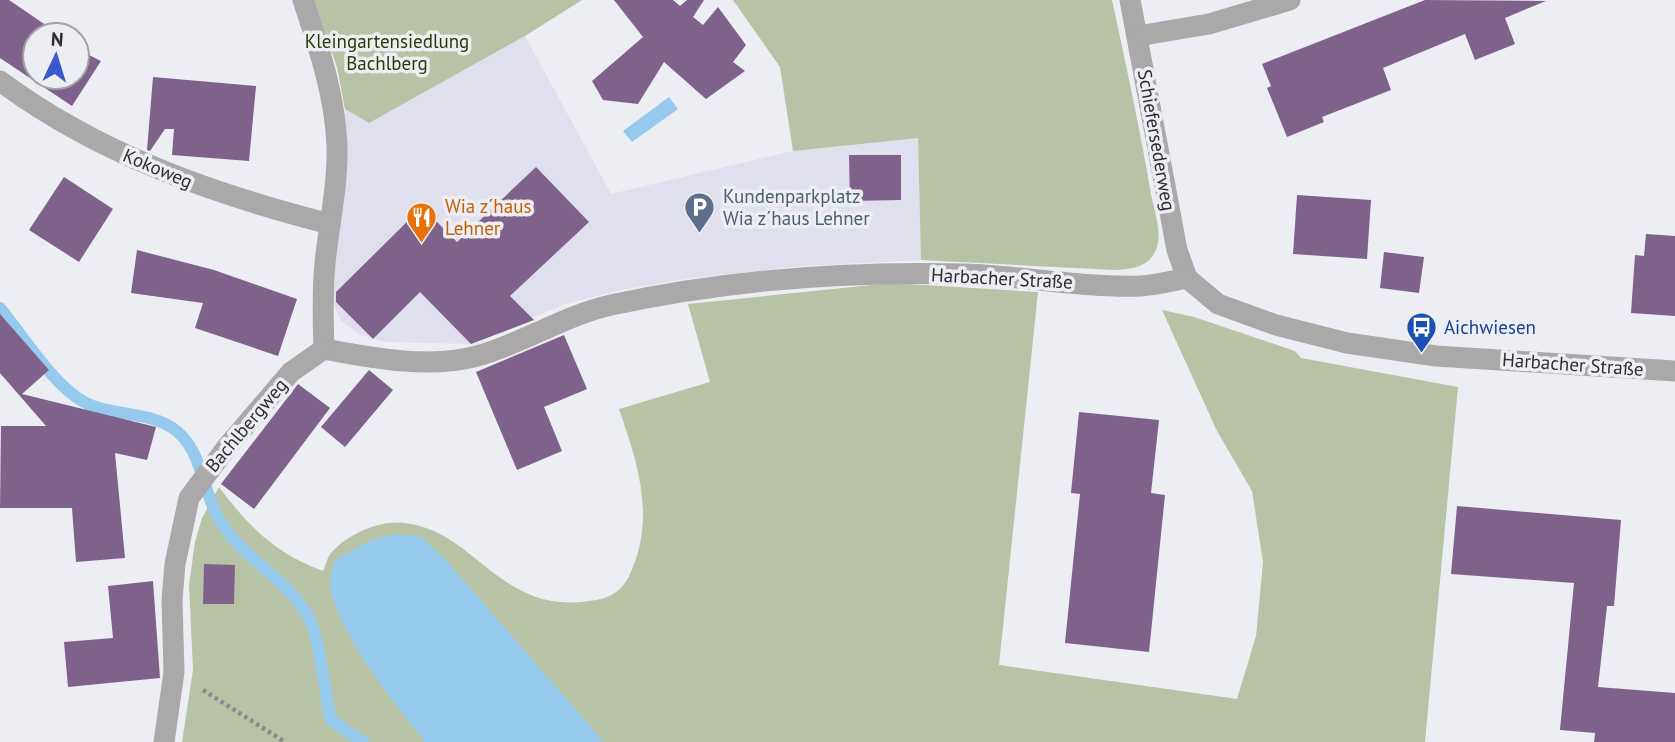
<svg xmlns="http://www.w3.org/2000/svg" width="1675" height="742" font-family="'PT Sans',sans-serif">
	<style>
		.built { fill: #dfdfed }
		.green { fill: #b8c3a5 }
		.water { fill: #96caed }
		.lines { fill: none; stroke-linecap: round; stroke-linejoin: round }
		.stream { stroke: #96caed; stroke-width: 12 }
		.building { fill: #7f628c }
		.path { stroke: #8b8b90; stroke-width: 4.5; stroke-dasharray: 3.5 3.5; stroke-linecap: butt }
		.minor { stroke: #aba8a9; stroke-width: 21 }
		.labels { text-anchor: middle; dominant-baseline: central; stroke-width: 7; stroke-linejoin: round; paint-order: stroke }
		.park-label { font-size: 19px; fill: #2b3b00; stroke: #ededf4 }
		.street-label { font-size: 19px; fill: #2e2e30; stroke: #ededf4 }
		.service-label { font-size: 19px; fill: #4e5e75; stroke: #ededf4; text-anchor: start }
		.food-label { font-size: 19px; fill: #c56008; stroke: #ededf4; text-anchor: start }
		.transit-label { font-size: 19px; fill: #164399; stroke: #ededf4; text-anchor: start }
	</style>
	<rect width="100%" height="100%" fill="#ededf4"/>
	<path class="built" d="M525 36 611 194 793 151 918 137 921 260 802 266 691 278 620 290 562 305 470 344 385 342 359 334 341 321 331 299 346 161 345 109 369 123Z"/>
	<g class="green">
		<path d="M313 0H582L525 36 369 123 345 109 337 67Z"/>
		<path d="M733 0H1112C1126 65 1140 129 1151 194 1154 209 1162 232 1157 247 1150 268 1132 269 1113 270L921 260 918 138 793 151 780 67Z"/>
		<path d="M891 283 1038 292 999 665 1237 699 1256 636 1263 562 1252 491 1217 431 1162 310 1194 317 1295 351 1301 358 1458 387 1425 742H182L193 670 189 585 195 542 202 518 219 487C249 527 275 553 323 571 326 565 327 557 332 552 348 534 380 520 404 523 476 530 499 615 589 601 609 599 622 592 630 574 656 518 638 464 619 409L710 382 688 304Z"/>
	</g>
	<g class="water">
		<path d="M669 97 678 109 632 142 623 131Z"/>
		<path d="M394 534 420 536 444 558 604 742H425C391 699 350 649 332 596 328 584 331 572 335 560L371 540Z"/>
	</g>
	<g class="lines">
		<path class="stream" d="M0 308C23 336 53 385 84 402 110 416 145 411 171 427 203 447 201 489 219 519 241 557 286 578 308 616 320 637 324 693 331 720L363 742"/>
	</g>
	<g class="building">
		<path d="M0 0H9L53 30 50 35H35V77H77V49L101 61 72 106 0 58Z"/>
		<path d="M614 0H673L680 6 687 0H704L693 17 703 25 718 7 746 45 733 62 745 71 706 99 664 62 638 104 603 100 592 81 643 37Z"/>
		<path d="M1425 0 1546 1 1505 18 1515 44 1475 60 1465 34 1383 68 1391 90 1322 117 1324 122 1287 137 1267 88 1271 86 1262 64Z"/>
		<path d="M153 77 256 86 249 161 172 155 174 129H165L150 151 147 150Z"/>
		<path d="M849 155H901V200L850 201Z"/>
		<path d="M536 167 589 222 510 296 534 320 471 344 420 292 373 339 336 302V292L422 207 457 242Z"/>
		<path d="M64 177 113 209 79 262 29 230Z"/>
		<path d="M1297 195 1371 200 1367 259 1293 254Z"/>
		<path d="M1646 234 1675 236V316L1631 313 1635 255 1644 256Z"/>
		<path d="M137 250 214 270 297 299 278 356 195 328 203 303 131 293Z"/>
		<path d="M1384 252 1424 257 1419 293 1380 288Z"/>
		<path d="M0 314 49 370 22 394 156 427 147 460 115 453 125 558 76 562 72 508H0L1 426H46L0 373Z"/>
		<path d="M564 335 587 389 544 407 562 451 517 470 476 372Z"/>
		<path d="M369 370 393 390 345 447 321 427Z"/>
		<path d="M298 384 330 408 254 509 221 484Z"/>
		<path d="M1079 412 1159 420 1151 493 1165 495 1149 652 1065 643 1080 494 1071 493Z"/>
		<path d="M1457 506 1621 520 1614 606H1607L1598 687 1675 693V742H1594L1595 733 1560 730 1574 583 1451 574Z"/>
		<path d="M204 564 235 565 234 604H203Z"/>
		<path d="M153 581 160 678 68 687 64 642 113 638 108 586Z"/>
	</g>
	<g class="lines">
		<path class="path" d="M203 690 285 742"/>
		<g class="minor">
			<path d="M303 0C319 48 335 95 337 146 338 185 329 224 325 263 322 292 323 320 324 349"/>
			<path d="M1130 0 1177 250 1187 278"/>
			<path d="M1138 36 1209 24 1290 0"/>
			<path d="M0 81C98 154 213 194 330 224"/>
			<path d="M324 349C373 358 429 369 477 356 524 343 563 316 611 305 727 280 847 271 965 274 1022 276 1085 288 1140 286 1156 285 1172 281 1187 278L1218 304 1276 325 1347 343 1436 356 1675 371"/>
			<path d="M164 742 174 672 172 600 175 564 189 498 227 447 291 372 324 349"/>
		</g>
	</g>
	<defs>
		<symbol id="parking-pin" viewBox="-11 -11 22 30"><path d="M0 17L-7.5 6A9.5 9.5 0 1 1 7.5 6Z" fill="#5c6f8a" stroke="#ededf4"/><path d="M-3.5-5.5H1a3.5 3.5 0 0 1 0 7H-1V5.5H-3.5ZM-1-3.4V-.6H.8a1.4 1.4 0 0 0 0-2.8Z" fill="#fff"/></symbol>
		<symbol id="restaurant-pin" viewBox="-11 -11 22 30"><path d="M0 17L-7.5 6A9.5 9.5 0 1 1 7.5 6Z" fill="#e8710a" stroke="#ededf4"/><path d="M-5-6h1v4h1v-4h1v4h1v-4h1v5L-1.5 .5V6h-2V.5L-5-1ZM5-6V6H3V1.5H1.5Q1.5-4 5-6Z" fill="#fff"/></symbol>
		<symbol id="bus-pin" viewBox="-11 -11 22 30"><path d="M0 17L-7.5 6A9.5 9.5 0 1 1 7.5 6Z" fill="#1a4fb4" stroke="#ededf4"/><path d="M-5-6H5V4H4V6H2V4H-2V6H-4V4H-5ZM-3.5-4V0h7V-4ZM-3.5 1.2v1.5H-2V1.2ZM2 1.2v1.5H3.5V1.2Z" fill="#fff"/></symbol>
	</defs>
	<g fill-rule="evenodd">
		<use href="#parking-pin" x="682" y="190" width="35" height="47"/>
		<use href="#restaurant-pin" x="404" y="200" width="35" height="47"/>
		<use href="#bus-pin" x="1404" y="310" width="35" height="47"/>
	</g>
	<g class="labels">
		<g class="park-label">
			<text x="387" y="41">Kleingartensiedlung<tspan x="387" dy="22">Bachlberg</tspan></text>
		</g>
		<g class="street-label">
			<text transform="translate(1157 140) rotate(80)">Schiefersederweg</text>
			<text transform="translate(158 168) rotate(23)">Kokoweg</text>
			<text transform="translate(1002 278) rotate(3)">Harbacher Straße</text>
			<text transform="translate(1573 364) rotate(4)">Harbacher Straße</text>
			<text transform="translate(246 425) rotate(-50)">Bachlbergweg</text>
		</g>
		<g class="service-label">
			<text x="723" y="196">Kundenparkplatz<tspan x="723" dy="22">Wia z´haus Lehner</tspan></text>
		</g>
		<g class="food-label">
			<text x="445" y="206">Wia z´haus<tspan x="445" dy="22">Lehner</tspan></text>
		</g>
		<g class="transit-label">
			<text x="1444" y="327">Aichwiesen</text>
		</g>
	</g>
	<g transform="translate(56 56) rotate(4)"><circle r="33" fill="#ededf4" stroke="#a1a1a6" stroke-width="2"/>
	<path d="M0-5L12 26L0 18L-12 26Z" fill="#3a5acb"/>
	<text y="-10" font-size="19" font-weight="bold" text-anchor="middle" fill="#2e2e30">N</text>
	</g>
</svg>
